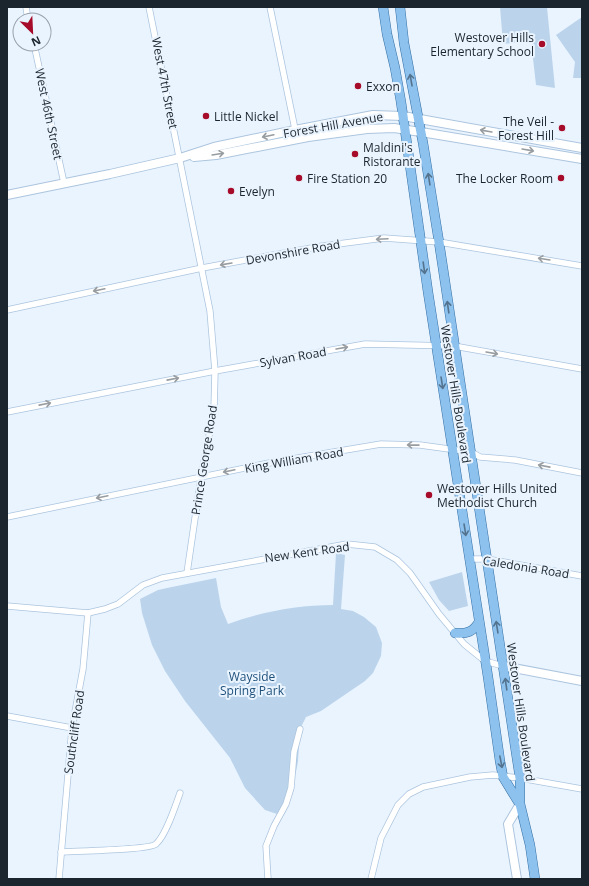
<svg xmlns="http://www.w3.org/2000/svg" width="589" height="886" font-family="'Open Sans',sans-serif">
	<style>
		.green { fill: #bbd4ec }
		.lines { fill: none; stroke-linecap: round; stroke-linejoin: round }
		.street-casing { stroke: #acc5de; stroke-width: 7 }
		.secondary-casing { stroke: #acc5de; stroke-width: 10 }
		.primary-casing { stroke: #3470a4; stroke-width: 10 }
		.street { stroke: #fff; stroke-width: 5.5 }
		.secondary { stroke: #fff; stroke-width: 8 }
		.primary { stroke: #8dc1ee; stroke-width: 9 }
		.oneway { stroke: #54738e }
		.oneway2 { stroke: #989da1 }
		.poi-dot { fill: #a60b29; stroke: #eaf4ff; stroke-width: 1.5 }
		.labels { text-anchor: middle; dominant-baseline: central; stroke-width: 4; stroke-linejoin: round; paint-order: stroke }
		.poi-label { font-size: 12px; fill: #1b252e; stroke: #eaf4ff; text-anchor: start }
		.street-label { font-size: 12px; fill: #1b252e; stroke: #eaf4ff }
		.park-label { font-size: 12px; fill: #1f507a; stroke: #eaf4ff }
	</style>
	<rect width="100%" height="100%" fill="#eaf4ff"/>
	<g class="green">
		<path d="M500 7H547L555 88 536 85 531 41 503 44Z"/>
		<path d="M582 17V78H573L575 62 556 35Z"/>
		<path d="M336 553 345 555 341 609 353 611 364 617 376 627 382 643 381 656 373 673 365 681 321 711 306 717 300 729 298 761 296 772 280 815 265 810 245 788 230 758 185 701 165 671 152 645 142 613 140 599 158 590 167 588 216 578 221 607 228 624C261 612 298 605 333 605Z"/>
		<path d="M462 572 468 606 449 611 439 600 429 582Z"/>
	</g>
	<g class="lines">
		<defs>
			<g id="street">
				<path d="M26 7 28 20"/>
				<path d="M149 7 210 311 215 371 214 410 201 477 187 573"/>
				<path d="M270 7 297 139"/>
				<path d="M34 44 64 183"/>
				<path d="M7 310 202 268 322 246 384 238 439 242 582 266"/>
				<path d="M7 412 215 371 365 344 454 346 582 369"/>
				<path d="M7 517 274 462 381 444 420 445 471 452 480 457 515 460 582 473"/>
				<path d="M470 559H487L582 576"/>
				<path d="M7 606 88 613 105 609 118 604 143 585 162 578 347 544 375 547 397 560 410 573 439 614 464 644 485 661 503 666"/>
				<path d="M7 716 72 728"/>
				<path d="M61 852C75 851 150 850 156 844 166 835 175 807 180 793"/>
				<path d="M59 879 72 728 83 669 88 613"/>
				<path d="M268 879 266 846 274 826 286 804 291 788 294 752 300 729"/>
				<path d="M371 879 381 838 398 805 409 794 423 787 470 777 493 775 520 778 582 789"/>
			</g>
			<g id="secondary">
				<path d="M194 157 216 155 308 137 367 129 394 128 421 132 582 159"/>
				<path d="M7 195 110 174 180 158 214 147 295 130 373 115 403 116 582 148"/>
				<path d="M503 666 582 681"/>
				<path d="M517 879 508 824 520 804"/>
			</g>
			<g id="primary">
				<path d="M383 7 387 34 395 68 401 102 428 292 488 677 500 761 503 777 519 803"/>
				<path d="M400 7 404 43 423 143 439 242 516 752 520 778V804L530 845 535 879"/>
				<path d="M455 633C467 634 473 632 479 622"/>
			</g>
		</defs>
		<use href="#street" class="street-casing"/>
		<use href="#secondary" class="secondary-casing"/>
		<use href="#primary" class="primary-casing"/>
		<use href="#street" class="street"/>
		<use href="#secondary" class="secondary"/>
		<use href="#primary" class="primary"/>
	</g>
	<defs><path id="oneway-shaft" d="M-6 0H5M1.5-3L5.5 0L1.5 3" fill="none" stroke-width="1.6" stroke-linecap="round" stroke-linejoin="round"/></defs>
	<g class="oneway">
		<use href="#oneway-shaft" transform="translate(411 80) rotate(-100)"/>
		<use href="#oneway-shaft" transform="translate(429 179) rotate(-99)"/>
		<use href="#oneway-shaft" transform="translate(424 268) rotate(82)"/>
		<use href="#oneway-shaft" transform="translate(448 307) rotate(-98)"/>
		<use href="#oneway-shaft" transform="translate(442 383) rotate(81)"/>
		<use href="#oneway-shaft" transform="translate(465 530) rotate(81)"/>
		<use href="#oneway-shaft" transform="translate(497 627) rotate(-99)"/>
		<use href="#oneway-shaft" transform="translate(506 684) rotate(-98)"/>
		<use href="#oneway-shaft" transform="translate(501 762) rotate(79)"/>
	</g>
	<g class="oneway2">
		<use href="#oneway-shaft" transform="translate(486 131) rotate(-170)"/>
		<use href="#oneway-shaft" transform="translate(268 136) rotate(168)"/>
		<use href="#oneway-shaft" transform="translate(528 150) rotate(10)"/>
		<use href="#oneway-shaft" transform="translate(218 154) rotate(-9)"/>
		<use href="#oneway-shaft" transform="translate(382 239) rotate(177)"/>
		<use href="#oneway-shaft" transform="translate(544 259) rotate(-171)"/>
		<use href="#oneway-shaft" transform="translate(226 264) rotate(170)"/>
		<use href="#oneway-shaft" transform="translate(99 290) rotate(168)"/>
		<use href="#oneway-shaft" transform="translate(342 348) rotate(-10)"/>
		<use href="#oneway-shaft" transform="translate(492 353) rotate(10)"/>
		<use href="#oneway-shaft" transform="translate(173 379) rotate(-11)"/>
		<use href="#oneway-shaft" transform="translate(45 404) rotate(-11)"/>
		<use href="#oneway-shaft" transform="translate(413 445) rotate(-179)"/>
		<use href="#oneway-shaft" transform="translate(544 466) rotate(-169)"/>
		<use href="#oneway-shaft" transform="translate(229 471) rotate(168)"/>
		<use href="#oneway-shaft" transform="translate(102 497) rotate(168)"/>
	</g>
	<g class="poi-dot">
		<circle cx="542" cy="44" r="4"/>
		<circle cx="358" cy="86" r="4"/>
		<circle cx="206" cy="116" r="4"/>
		<circle cx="562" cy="128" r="4"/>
		<circle cx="355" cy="154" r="4"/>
		<circle cx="299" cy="178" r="4"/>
		<circle cx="561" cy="178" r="4"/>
		<circle cx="231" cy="191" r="4"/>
		<circle cx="429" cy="495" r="4"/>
	</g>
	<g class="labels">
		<g class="poi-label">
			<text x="534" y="37" text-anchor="end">Westover Hills<tspan x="534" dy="14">Elementary School</tspan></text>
			<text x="366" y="86">Exxon</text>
			<text x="214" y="116">Little Nickel</text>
			<text x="554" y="121" text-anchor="end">The Veil -<tspan x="554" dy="14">Forest Hill</tspan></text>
			<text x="363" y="147">Maldini's<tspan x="363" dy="14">Ristorante</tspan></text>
			<text x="307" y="178">Fire Station 20</text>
			<text x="553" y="178" text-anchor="end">The Locker Room</text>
			<text x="239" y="191">Evelyn</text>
			<text x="437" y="488">Westover Hills United<tspan x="437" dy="14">Methodist Church</tspan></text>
		</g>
		<g class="street-label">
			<text transform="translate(165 83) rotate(79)">West 47th Street</text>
			<text transform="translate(49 114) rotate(78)">West 46th Street</text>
			<text transform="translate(333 125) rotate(-10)">Forest Hill Avenue</text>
			<text transform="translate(293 252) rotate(-10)">Devonshire Road</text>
			<text transform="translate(293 357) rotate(-10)">Sylvan Road</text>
			<text transform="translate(456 394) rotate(81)">Westover Hills Boulevard</text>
			<text transform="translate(204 460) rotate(-81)">Prince George Road</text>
			<text transform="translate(294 460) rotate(-10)">King William Road</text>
			<text transform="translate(307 552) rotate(-8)">New Kent Road</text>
			<text transform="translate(526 567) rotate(9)">Caledonia Road</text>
			<text transform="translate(521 712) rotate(82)">Westover Hills Boulevard</text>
			<text transform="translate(74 732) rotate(-82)">Southcliff Road</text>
		</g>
		<g class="park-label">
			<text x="252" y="676">Wayside<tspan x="252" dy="14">Spring Park</tspan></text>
		</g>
	</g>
	<rect width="589" height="886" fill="none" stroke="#1b252e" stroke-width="16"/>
	<g transform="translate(32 32) rotate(156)"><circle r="19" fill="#eaf4ff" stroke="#97a1ab"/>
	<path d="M0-3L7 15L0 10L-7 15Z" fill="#a60b29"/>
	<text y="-6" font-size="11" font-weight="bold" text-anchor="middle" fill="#1b252e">N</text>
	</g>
</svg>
